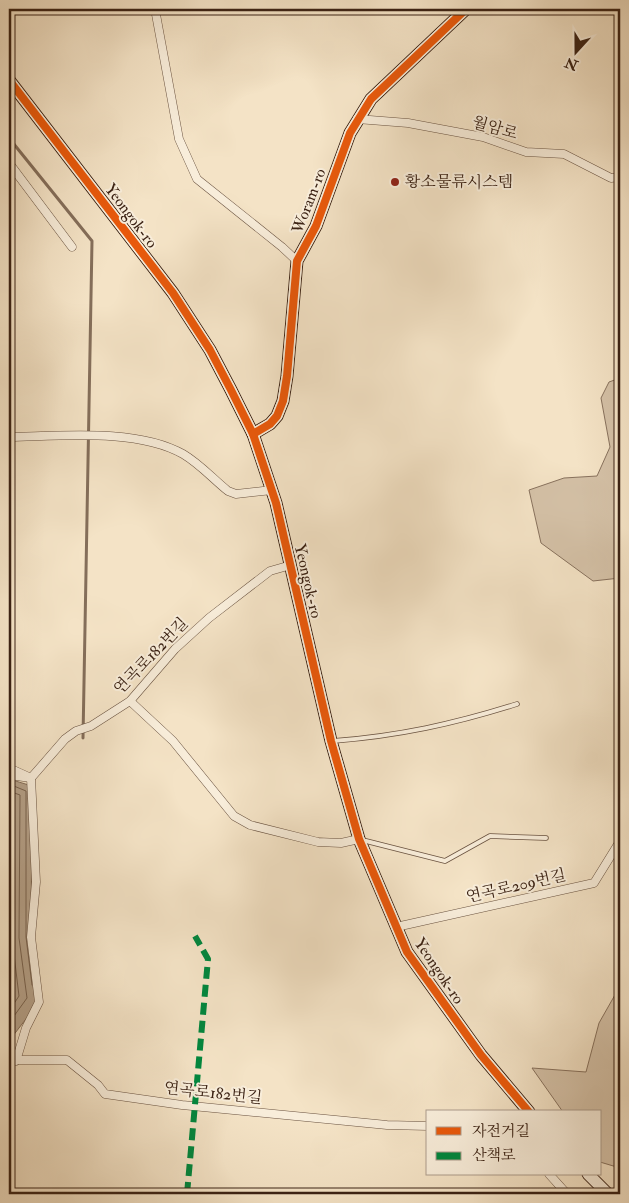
<svg xmlns="http://www.w3.org/2000/svg" width="629" height="1203" font-family="'IM FELL Double Pica','Noto Serif KR',serif">
	<style>
		.green { fill: #d5c2a8; stroke: #88725e }
		.water { fill: #b5a189; stroke: #846e5a }
		.lines { fill: none; stroke-linecap: round; stroke-linejoin: round }
		.shore { stroke: #78624e; stroke-width: 1 }
		.stream { stroke: #846e5a; stroke-width: 3 }
		.lane-casing { stroke: #695240; stroke-width: 5.5 }
		.street-casing { stroke: #695240; stroke-width: 9 }
		.secondary-casing { stroke: #3b2214; stroke-width: 13 }
		.lane { stroke: #f8edda; stroke-width: 4 }
		.street { stroke: #f8edda; stroke-width: 8 }
		.secondary { stroke: #f8edda; stroke-width: 11 }
		.quiet { stroke: #00873e; stroke-width: 6; stroke-dasharray: 12 6; stroke-linecap: butt }
		.cycleway-casing { stroke: #f8edda; stroke-width: 11 }
		.cycleway { stroke: #e8590c; stroke-width: 8 }
		.poi-dot { fill: #8f2418; stroke: #f8edda; stroke-width: 2 }
		.labels { text-anchor: middle; dominant-baseline: central; stroke-width: 4; stroke-linejoin: round; paint-order: stroke }
		.street-label { font-size: 16px; fill: #3b2214; stroke: #f8edda }
		.poi-label { font-size: 16px; fill: #3b2214; stroke: #f8edda; text-anchor: start }
	</style>
	<rect width="100%" height="100%" fill="#f4e3c6"/>
	<filter id="stains"><feTurbulence type="fractalNoise" baseFrequency=".004" numOctaves="4"/><feColorMatrix values="0 0 0 0 .2 0 0 0 0 .09 0 0 0 0 .02 0 0 0 .5 -.17"/></filter>
	<radialGradient id="worn" r=".72"><stop offset=".6" stop-color="#630" stop-opacity="0"/><stop offset="1" stop-color="#630" stop-opacity=".3"/></radialGradient>
	<g class="green">
		<path d="M620 378V578L593 581 541 543 529 490 564 478 597 476 610 447 601 398 609 382Z"/>
		<path d="M620 986V1168L600 1162V1112H563L532 1068 586 1072 599 1023Z"/>
	</g>
	<path class="water" d="M9 779 32 786 31 937 39 1002 9 1041Z"/>
	<g class="lines">
		<g class="shore">
			<path d="M9 784 26 791V937L32 985"/>
			<path d="M9 791 20 795 19 938 27 998 9 1023"/>
			<path d="M9 798 13 801 12 938 19 996 9 1011"/>
		</g>
		<path class="stream" d="M9 138 92 241 83 738"/>
		<defs>
			<g id="lane">
				<path d="M333 741C398 736 454 724 517 704"/>
				<path d="M362 840 445 861 490 836 546 838"/>
			</g>
			<g id="street">
				<path d="M155 9 179 139 197 179 282 247 297 261"/>
				<path d="M357 119 408 123 483 137 526 152 564 154 611 178 620 177"/>
				<path d="M9 163 72 247"/>
				<path d="M9 437C61 436 137 428 183 454 200 464 213 479 228 491L236 494 272 490"/>
				<path d="M130 701 173 741 234 816 250 825 318 842 341 843 359 839"/>
				<path d="M9 768 31 778 36 882 31 937 39 1002 26 1028 16 1061"/>
				<path d="M9 775 31 778 65 739 76 731 91 726 130 701 175 649 209 618 270 571 291 565"/>
				<path d="M396 927 594 883 620 841"/>
				<path d="M9 1060H67L98 1085 105 1094 182 1105 387 1125 428 1126"/>
				<path d="M549 1174 567 1194"/>
			</g>
			<g id="secondary">
				<path d="M9 80 173 293 210 350 231 390 253 434 276 503 331 741 359 839 407 952 481 1055 529 1112"/>
				<path d="M253 434 270 424 277 416 283 401 287 376 297 261 316 226 350 133 371 99 466 9"/>
				<path d="M588 1174 608 1194"/>
			</g>
		</defs>
		<use href="#lane" class="lane-casing"/>
		<use href="#street" class="street-casing"/>
		<use href="#secondary" class="secondary-casing"/>
		<use href="#lane" class="lane"/>
		<use href="#street" class="street"/>
		<use href="#secondary" class="secondary"/>
		<path class="quiet" d="M187 1194 208 959 195 936"/>
		<defs>
			<g id="cycleway">
				<path d="M9 80 173 293 210 350 231 390 253 434 276 503 331 741 359 839 407 952 481 1055 529 1112"/>
				<path d="M253 434 270 424 277 416 283 401 287 376 297 261 316 226 350 133 371 99 466 9"/>
			</g>
		</defs>
		<use href="#cycleway" class="cycleway-casing"/>
		<use href="#cycleway" class="cycleway"/>
	</g>
	<circle class="poi-dot" cx="395" cy="182" r="5"/>
	<g class="labels">
		<g class="street-label">
			<text transform="translate(495 128) rotate(16)">월암로</text>
			<text transform="translate(309 201) rotate(-69)">Woram-ro</text>
			<text transform="translate(131 216) rotate(53)">Yeongok-ro</text>
			<text transform="translate(308 581) rotate(77)">Yeongok-ro</text>
			<text transform="translate(151 656) rotate(-46)">연곡로182번길</text>
			<text transform="translate(516 886) rotate(-13)">연곡로209번길</text>
			<text transform="translate(439 971) rotate(56)">Yeongok-ro</text>
			<text transform="translate(213 1093) rotate(6)">연곡로182번길</text>
		</g>
		<g class="poi-label">
			<text x="405" y="182">황소물류시스템</text>
		</g>
	</g>
	<rect width="629" height="1203" fill="none" stroke="#f4e3c6" stroke-width="30"/>
	<rect x="10" y="10" width="609" height="1183" fill="none" stroke="#3b2214" stroke-width="2.5"/>
	<rect x="15" y="15" width="599" height="1173" fill="none" stroke="#3b2214"/>
	<rect x="426" y="1110" width="175" height="65" fill="#f8edda" stroke="#ac9c8b"/>
	<rect x="436" y="1127" width="25" height="8" fill="#e8590c" stroke="#ac9c8b"/>
	<text x="472" y="1136" font-size="15" fill="#3b2214">자전거길</text>
	<rect x="436" y="1152" width="25" height="8" fill="#00873e" stroke="#ac9c8b"/>
	<text x="472" y="1160" font-size="15" fill="#3b2214">산책로</text>
	<g transform="translate(576 52) rotate(201)" stroke="#f8edda" stroke-width="4" paint-order="stroke">
	<path d="M0-4L9 19L0 12L-9 19Z" fill="#3b2214"/>
	<text y="-8" font-size="14" font-weight="bold" text-anchor="middle" fill="#3b2214">N</text>
	</g>
	<rect width="100%" height="100%" filter="url(#stains)"/>
	<rect width="100%" height="100%" fill="url(#worn)"/>
</svg>
